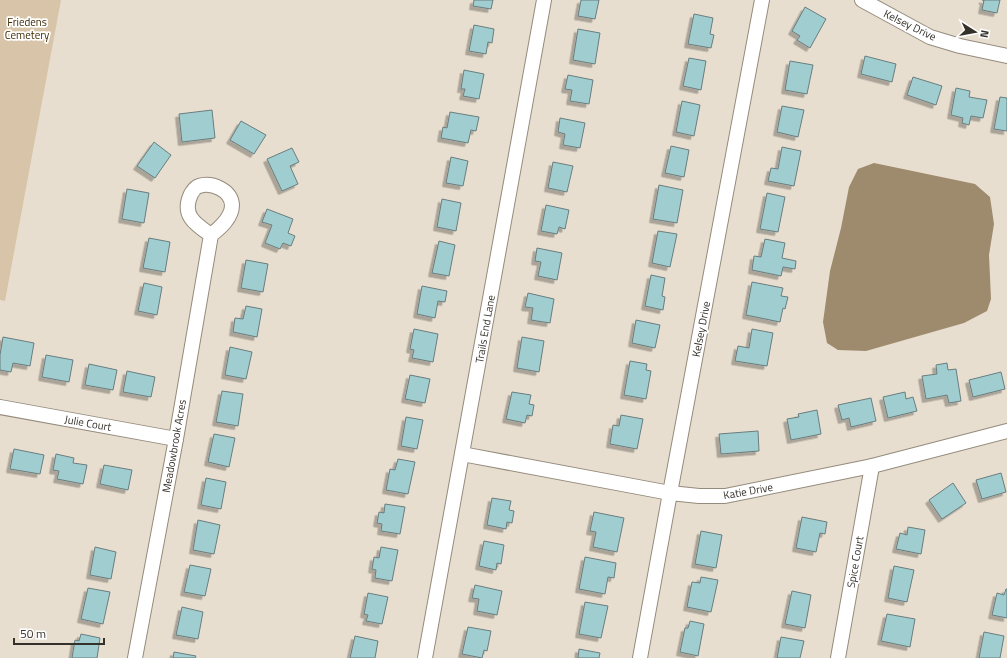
<svg xmlns="http://www.w3.org/2000/svg" width="1007" height="658" font-family="'Titillium Web',sans-serif">
	<style>
		.green { fill: #d8c5a9 }
		.water { fill: #9e8b6d }
		.building { fill: #a0cdd0; stroke: #697d7e; filter: url(#shadow) }
		.lines { fill: none; stroke-linecap: round; stroke-linejoin: round }
		.minor-casing { stroke: #948b7d; stroke-width: 16 }
		.minor { stroke: #fff; stroke-width: 14 }
		.labels { text-anchor: middle; dominant-baseline: central; stroke-width: 3.5; stroke-linejoin: round; paint-order: stroke }
		.park-label { font-size: 11px; fill: #3c2700; stroke: #fff }
		.street-label { font-size: 11px; fill: #34302a; stroke: #fff }
	</style>
	<defs>
		<filter id="shadow"><feDropShadow dx="-3.5" dy="3.5" stdDeviation="0" flood-color="#0004"/></filter>
	</defs>
	<rect width="100%" height="100%" fill="#e8decf"/>
	<path class="green" d="M0 0H61L5 301 0 300Z"/>
	<path class="water" d="M874 163 975 184 990 197 994 224 989 255 991 299 987 311 964 323 866 351 838 350 827 343 823 322 830 271 841 228 849 187 858 169Z"/>
	<g class="building">
		<path d="M474 0H493L491 9 473 6Z"/>
		<path d="M581 0H599L595 19 578 16Z"/>
		<path d="M982 0H1000L997 13 982 10 984 0Z"/>
		<path d="M805 7 826 19 810 48 797 40 800 36 792 31Z"/>
		<path d="M694 14 713 18 710 34 714 35 711 48 688 44Z"/>
		<path d="M474 25 494 29 492 43 488 42 486 54 469 51Z"/>
		<path d="M578 29 600 33 595 64 573 60Z"/>
		<path d="M865 56 896 64 892 82 861 74Z"/>
		<path d="M689 58 706 61 701 90 683 86Z"/>
		<path d="M790 61 813 65 807 94 785 90Z"/>
		<path d="M464 70 484 74 479 99 463 96 465 89H461Z"/>
		<path d="M568 75 593 80 589 104 570 101 572 90 565 89Z"/>
		<path d="M913 77 942 86 936 105 907 95Z"/>
		<path d="M956 88 970 91 969 97 987 100 983 118 971 116 969 125 962 123 963 118 951 115Z"/>
		<path d="M1000 97 1007 98V131L994 129Z"/>
		<path d="M682 101 700 105 694 136 676 132Z"/>
		<path d="M782 106 804 110 798 137 777 132Z"/>
		<path d="M212 110 215 138 182 142 179 114Z"/>
		<path d="M450 112 479 117 476 131 471 130 468 143 441 138 443 127 447 128Z"/>
		<path d="M560 118 585 123 580 148 563 145 565 134 558 132Z"/>
		<path d="M241 121 266 135 254 154 230 140Z"/>
		<path d="M154 142 171 155 155 178 137 166Z"/>
		<path d="M671 146 689 150 684 177 665 173Z"/>
		<path d="M782 147 801 151 794 186 768 181 771 168 778 169Z"/>
		<path d="M292 148 299 162 290 166 298 184 282 191 267 159Z"/>
		<path d="M451 157 468 161 463 186 446 183Z"/>
		<path d="M553 162 573 166 567 192 548 188Z"/>
		<path d="M659 185 683 190 677 223 653 219Z"/>
		<path d="M127 189 149 193 144 223 122 219Z"/>
		<path d="M767 193 785 197 778 232 760 229Z"/>
		<path d="M442 199 461 203 456 231 437 227Z"/>
		<path d="M546 205 569 210 565 229 559 227 557 234 541 231Z"/>
		<path d="M267 209 293 219 288 233 295 236 291 246 283 243 280 249 265 243 272 225 262 222Z"/>
		<path d="M658 231 677 234 670 267 652 263Z"/>
		<path d="M149 238 170 242 165 272 143 268Z"/>
		<path d="M765 239 785 243 782 258 796 261 795 269 783 267 781 276 752 270 754 256 761 257Z"/>
		<path d="M439 241 455 245 449 276 432 273Z"/>
		<path d="M537 248 562 253 557 280 538 276 541 262 535 261Z"/>
		<path d="M246 260 268 264 263 292 241 288Z"/>
		<path d="M651 275 665 278 662 296 665 297 663 310 645 306Z"/>
		<path d="M752 282 783 288 781 296 788 297 785 309 783 308 780 322 746 315Z"/>
		<path d="M144 283 162 287 157 315 138 311Z"/>
		<path d="M422 286 447 291 445 302 438 301 435 318 417 314Z"/>
		<path d="M528 293 554 299 550 323 531 320 533 308 525 307Z"/>
		<path d="M246 306 262 309 257 337 233 332 235 318 243 319Z"/>
		<path d="M636 320 660 325 655 348 632 343Z"/>
		<path d="M414 329 438 334 433 362 412 358 414 350 410 349Z"/>
		<path d="M752 329 773 333 767 366 735 361 738 346 749 348Z"/>
		<path d="M3 337 34 343 30 366 13 363 11 372 0 370V355Z"/>
		<path d="M522 337 544 341 539 372 517 368Z"/>
		<path d="M230 347 252 352 246 379 225 375Z"/>
		<path d="M46 355 73 360 69 382 42 377Z"/>
		<path d="M630 361 647 364 646 370 651 371 646 399 624 395Z"/>
		<path d="M947 363 948 370 956 369 961 401 949 403 947 395 926 399 922 376 937 374 936 365Z"/>
		<path d="M89 364 117 370 113 390 85 385Z"/>
		<path d="M127 371 155 377 151 397 123 392Z"/>
		<path d="M1001 372 1005 389 973 397 969 380Z"/>
		<path d="M410 375 430 379 425 403 405 399Z"/>
		<path d="M222 391 243 394 238 426 216 422Z"/>
		<path d="M512 392 531 395 529 404 534 405 532 416 527 415 525 423 506 419Z"/>
		<path d="M905 392 906 399 913 397 917 411 888 418 883 397Z"/>
		<path d="M871 398 876 421 851 427 849 418 842 420 838 405Z"/>
		<path d="M817 410 821 434 791 440 787 419 799 417 798 414Z"/>
		<path d="M621 415 643 419 637 449 610 444 613 425 619 426Z"/>
		<path d="M406 417 423 420 417 449 401 446Z"/>
		<path d="M758 431 759 451 721 454 719 434Z"/>
		<path d="M214 434 235 438 229 467 208 462Z"/>
		<path d="M14 449 44 455 40 474 10 469Z"/>
		<path d="M56 454 74 458 73 463 87 465 83 484 57 479 59 471 53 470Z"/>
		<path d="M398 459 415 462 408 494 386 490 390 469 395 470Z"/>
		<path d="M104 465 132 470 128 490 100 484Z"/>
		<path d="M1001 473 1006 492 982 499 976 480Z"/>
		<path d="M206 478 226 482 221 509 201 505Z"/>
		<path d="M953 483 966 503 942 519 929 500Z"/>
		<path d="M492 498 511 501 509 510 514 511 512 523 507 522 506 529 487 525Z"/>
		<path d="M385 504 405 507 400 534 381 531 382 524 377 523 379 512 384 513Z"/>
		<path d="M594 512 624 518 617 552 593 547 596 532 590 531Z"/>
		<path d="M802 517 827 522 825 534 820 533 816 552 796 548Z"/>
		<path d="M198 520 220 525 214 554 193 550Z"/>
		<path d="M908 527 925 530 921 554 896 549 900 533 907 535Z"/>
		<path d="M701 531 722 535 716 568 695 564Z"/>
		<path d="M484 541 504 545 501 564 497 563 496 570 479 566Z"/>
		<path d="M95 547 116 552 111 579 90 575Z"/>
		<path d="M381 547 398 550 392 581 375 578 376 570 372 569 374 557 379 558Z"/>
		<path d="M585 557 616 563 614 578 608 577 605 594 579 589Z"/>
		<path d="M190 565 211 569 205 596 184 592Z"/>
		<path d="M894 566 914 570 907 602 888 598Z"/>
		<path d="M701 577 718 580 711 612 687 607 692 582 700 583Z"/>
		<path d="M475 585 502 591 497 615 477 611 479 599 472 598Z"/>
		<path d="M88 588 110 592 103 624 81 619Z"/>
		<path d="M1006 589H1007V618L992 615 997 593 1004 595Z"/>
		<path d="M792 591 811 595 805 628 785 624Z"/>
		<path d="M368 593 388 597 382 624 366 621 368 615 364 614Z"/>
		<path d="M585 602 608 606 601 638 579 634Z"/>
		<path d="M182 607 203 612 198 639 176 635Z"/>
		<path d="M887 614 915 619 910 647 881 641Z"/>
		<path d="M690 621 704 624 698 656 680 652 685 628H688Z"/>
		<path d="M468 627 491 631 487 651 484 650 482 658 462 654Z"/>
		<path d="M984 632 1004 636 1000 658H979Z"/>
		<path d="M81 634 100 638 97 658H72L75 640 79 641Z"/>
		<path d="M355 636 378 641 375 658H350Z"/>
		<path d="M781 637 804 641 800 658H777Z"/>
		<path d="M579 649 600 653 599 658H578Z"/>
		<path d="M174 652 196 656 195 658H173Z"/>
	</g>
	<g class="lines">
		<defs>
			<g id="minor">
				<path d="M862 0 930 37 960 46 1007 56"/>
				<path d="M0 407 176 439"/>
				<path d="M462 454 670 493 699 496H725L872 466 1007 431"/>
				<path d="M135 658 176 439 211 235C220 228 232 218 232 205 231 190 212 182 199 186 195 187 193 191 191 194 181 215 195 224 211 235"/>
				<path d="M425 658 544 0"/>
				<path d="M640 658 670 493 762 0"/>
				<path d="M838 658 872 466"/>
			</g>
		</defs>
		<use href="#minor" class="minor-casing"/>
		<use href="#minor" class="minor"/>
	</g>
	<g class="labels">
		<g class="park-label">
			<text x="27" y="22">Friedens<tspan x="27" dy="13">Cemetery</tspan></text>
		</g>
		<g class="street-label">
			<text transform="translate(910 25) rotate(26)">Kelsey Drive</text>
			<text transform="translate(485 329) rotate(-80)">Trails End Lane</text>
			<text transform="translate(701 329) rotate(-79)">Kelsey Drive</text>
			<text transform="translate(88 423) rotate(10)">Julie Court</text>
			<text transform="translate(174 446) rotate(-80)">Meadowbrook Acres</text>
			<text transform="translate(748 491) rotate(-10)">Katie Drive</text>
			<text transform="translate(855 562) rotate(-80)">Spice Court</text>
		</g>
	</g>
	<g transform="translate(975 32) rotate(101)" stroke="#ffffff" stroke-width="3" paint-order="stroke">
	<path d="M0-3L7 15L0 10L-7 15Z" fill="#34302a"/>
	<text y="-6" font-size="11" font-weight="bold" text-anchor="middle" fill="#34302a">N</text>
	</g>
	<path d="M14 638v6h90v-6" fill="none" stroke="#34302a" stroke-width="2"/>
	<text x="20" y="638" font-size="12" fill="#34302a" stroke="#ffffff" stroke-width="3" paint-order="stroke">50 m</text>
</svg>
